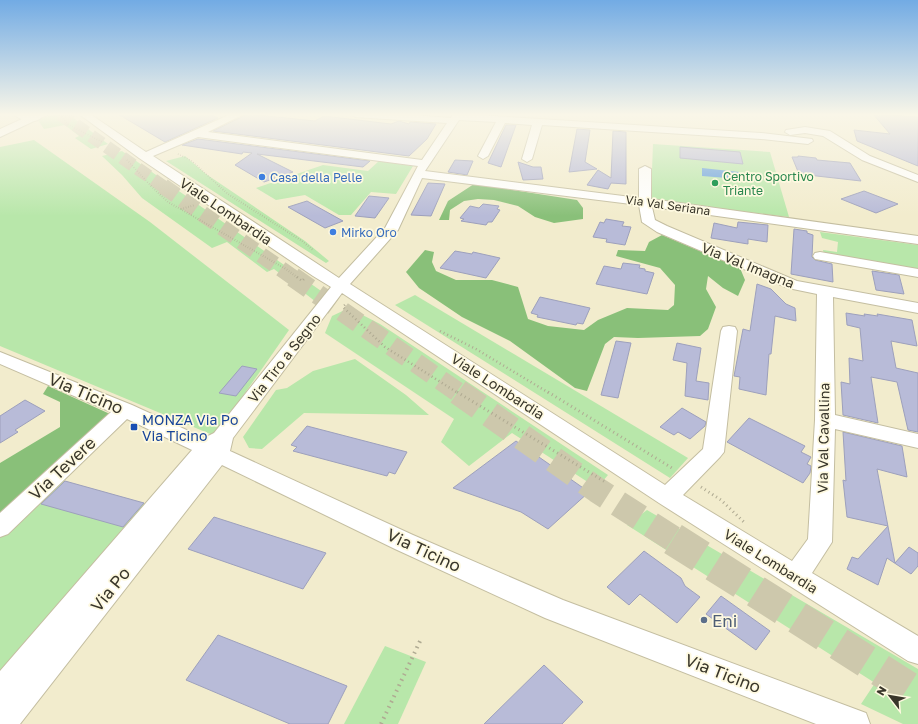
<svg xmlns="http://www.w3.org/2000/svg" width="918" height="724" font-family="'Golos Text',sans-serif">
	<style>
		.green { fill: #b8e7aa }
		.forest { fill: #89c079 }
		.water { fill: #619dde }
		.building { fill: #b8bbd8; stroke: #9da0bc }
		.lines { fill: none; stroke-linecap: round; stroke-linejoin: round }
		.highway-tunnel-far4 { stroke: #cdc8ac; stroke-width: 13; stroke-dasharray: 13 6; stroke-linecap: butt }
		.highway-tunnel-far3 { stroke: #cdc8ac; stroke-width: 16; stroke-dasharray: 16 8; stroke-linecap: butt }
		.highway-tunnel-far2 { stroke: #cdc8ac; stroke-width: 20; stroke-dasharray: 20 10; stroke-linecap: butt }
		.highway-tunnel-far1 { stroke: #cdc8ac; stroke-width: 26; stroke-dasharray: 26 13; stroke-linecap: butt }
		.highway-tunnel { stroke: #cdc8ac; stroke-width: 33; stroke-dasharray: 33 16; stroke-linecap: butt }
		.minor-casing { stroke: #c4bea1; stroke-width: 2 }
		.major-casing { stroke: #c4bea1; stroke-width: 2 }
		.path-far4 { stroke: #afaa92; stroke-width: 1.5; stroke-dasharray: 0.5 2; stroke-linecap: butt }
		.path-far3 { stroke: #afaa92; stroke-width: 2; stroke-dasharray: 0.5 2; stroke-linecap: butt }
		.path-far2 { stroke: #afaa92; stroke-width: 2.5; stroke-dasharray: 1 3; stroke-linecap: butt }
		.path-far1 { stroke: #afaa92; stroke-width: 3; stroke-dasharray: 1 3.5; stroke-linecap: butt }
		.path { stroke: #afaa92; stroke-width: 4; stroke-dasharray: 1.5 4.5; stroke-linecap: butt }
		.minor { fill: #fff; fill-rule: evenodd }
		.major { fill: #fff; fill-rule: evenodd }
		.shop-dot { fill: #3f7fe0; stroke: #fef9e0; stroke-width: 1.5 }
		.leisure-dot { fill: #2e9e5b; stroke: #fef9e0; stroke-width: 1.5 }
		.transit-dot { fill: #1a4fb4; stroke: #fef9e0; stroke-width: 1.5 }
		.service-dot { fill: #5c6f8a; stroke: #fef9e0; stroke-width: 1.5 }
		.labels { text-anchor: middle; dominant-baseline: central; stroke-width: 3.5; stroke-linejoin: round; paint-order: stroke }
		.far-leisure-label { font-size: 12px; fill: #27864d; stroke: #fef9e0; text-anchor: start }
		.far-shop-label { font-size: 12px; fill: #366cbe; stroke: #fef9e0; text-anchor: start }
		.far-street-label { font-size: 12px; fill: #39362a; stroke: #fef9e0 }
		.street-label { font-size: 14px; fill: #39362a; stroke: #fef9e0 }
		.transit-label { font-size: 14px; fill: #164399; stroke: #fef9e0; text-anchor: start }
		.near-street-label { font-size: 17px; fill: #39362a; stroke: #fef9e0 }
		.near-service-label { font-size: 17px; fill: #4e5e75; stroke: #fef9e0; text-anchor: start }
	</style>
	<rect width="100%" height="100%" fill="#f2eccd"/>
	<g class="green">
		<path d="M54 114H68L108 144 91 149 75 138 79 136 65 125 44 129 38 120Z"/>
		<path d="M34 140 150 222 289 330 215 436 0 346V147Z"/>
		<path d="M653 144 770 152 789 217 680 204 651 198Z"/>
		<path d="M122 151 324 293 316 302 274 269 267 272 227 242 212 248 142 198 122 175 102 156Z"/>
		<path d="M185 156 206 174 305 241 329 261 326 263 166 161Z"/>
		<path d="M379 161 413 166 396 194 371 192 351 215H339L305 195 276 200 256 188 323 165 368 171Z"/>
		<path d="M820 232 918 245V270L824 254 823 250 837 252 838 242 822 238Z"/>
		<path d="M415 295 688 458 670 478 395 305Z"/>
		<path d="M349 308 380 324 608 475 597 488 512 433 469 466 441 442 454 419 325 333 332 316Z"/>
		<path d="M355 359 406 395 429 415 304 413 262 449 249 448 243 437 276 390 287 388 313 371Z"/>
		<path d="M59 480 150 505 0 679V536Z"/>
		<path d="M647 510 918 669V724H903L861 704 875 683 627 525Z"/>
		<path d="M385 646 426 662 398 724H344Z"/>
	</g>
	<g class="forest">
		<path d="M474 184 577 200 583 208V219L554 223 535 217 518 206 494 200 478 199 464 201 450 210 449 220H439L448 201Z"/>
		<path d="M662 235 740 268 745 280 738 296 723 288 708 276 706 289 716 307 708 329 700 336 638 338 614 337 605 344 587 391 575 388 510 341 462 317 419 288 406 272 425 250 434 252 432 262 436 271 456 280H492L518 287 528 319 548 326 584 330 598 320 627 308 668 310 674 305 675 285 660 268 616 256 618 250 645 251 649 242Z"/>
		<path d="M48 386 110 414 0 517V463L60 427V402L43 394Z"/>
	</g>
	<path class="water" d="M702 168 739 172 740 179 702 176Z"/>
	<g class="building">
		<path d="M118 114H210L218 118 165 142Z"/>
		<path d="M248 114 315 121 324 116 391 124 399 121 409 124 410 122 436 124 427 139 409 156 213 131Z"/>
		<path d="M873 114 918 117V166L857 141 854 130 890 134Z"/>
		<path d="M506 125H516L501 167 488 163Z"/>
		<path d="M577 129 590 130 585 162 597 169 569 172Z"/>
		<path d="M613 131 626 132V184L611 183 608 189 587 185 598 170 611 178Z"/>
		<path d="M198 139 370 161 363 167 257 154 293 172 264 182 235 165 252 153 243 152 242 154 182 145Z"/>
		<path d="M680 147 740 152 743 164 680 158Z"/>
		<path d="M798 156 816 158 817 160 850 163 861 181 799 174 792 157H798Z"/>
		<path d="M455 160 473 161 467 175 448 172Z"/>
		<path d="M518 162 533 167H541L543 179 523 180Z"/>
		<path d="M428 183 445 184 431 216 411 215Z"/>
		<path d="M864 191 898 204 876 213 841 199Z"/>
		<path d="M369 196 389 198 375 218 355 216Z"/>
		<path d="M307 201 343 221 325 228 288 207Z"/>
		<path d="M483 204 499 206 497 209 500 210 492 222H488L486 225 461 221 464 219 460 218 470 206 479 208Z"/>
		<path d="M606 219 624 222 622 226 631 227 625 245 606 242 607 239 593 237 600 222 604 223Z"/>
		<path d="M738 222 768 225 767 242 748 239V244L711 238 714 223 737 228Z"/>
		<path d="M794 229 807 231V233L813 235 812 257 815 260 832 264 833 282 791 274Z"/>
		<path d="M455 251 472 254 473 252 500 258 486 278 440 268Z"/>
		<path d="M623 263 640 265 639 268 645 269V271L654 273 647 294 596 284 604 266 621 269Z"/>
		<path d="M872 271 899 275 904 294 876 290Z"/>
		<path d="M757 284 771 289 786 304 795 308 796 321 775 316 771 354H769L766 395 739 389 740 377 734 376 743 329 750 331Z"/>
		<path d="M540 297 590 308 583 324 577 323 576 325 537 317 538 315 531 313Z"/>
		<path d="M846 313 865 316 864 314 878 316 877 314 912 320 917 346 891 341 896 368 918 373V432L908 430 897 382 871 377 878 423 843 415 841 382 850 384 849 358 863 361 860 328 847 325Z"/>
		<path d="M616 341 631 343 618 398 601 395Z"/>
		<path d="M677 343 701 348 696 381 709 383 708 400 685 396 687 363 673 360Z"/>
		<path d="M242 366 257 369 236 396 219 393Z"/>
		<path d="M25 400 45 411 15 430 18 432 0 443V416Z"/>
		<path d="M682 408 706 422 705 426 690 439 678 432 674 435 660 427Z"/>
		<path d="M749 418 805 446 801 452 811 457 807 464 811 466 810 473 803 483 727 442Z"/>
		<path d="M307 426 407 452 395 474 389 472 387 476 293 451 297 447 291 445Z"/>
		<path d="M843 432 902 446 907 477 877 469 895 563 909 547 918 553V566L911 574 887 558 878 585 847 569 852 557 858 559 888 526 847 517 843 480 846 481Z"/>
		<path d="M516 441 589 492 548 529 521 512 453 488Z"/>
		<path d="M65 481 144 503 123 527 41 504Z"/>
		<path d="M214 517 326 553 303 589 188 549Z"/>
		<path d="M644 551 681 578 685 586 700 597 677 623 640 594 629 605 607 587Z"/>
		<path d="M721 596 770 631 756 650 706 614Z"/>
		<path d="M218 635 347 686 328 724H290L186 680Z"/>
		<path d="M544 665 583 702 562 724H484Z"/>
	</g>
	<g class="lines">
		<path class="highway-tunnel-far4" d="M60 114 164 187"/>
		<path class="highway-tunnel-far3" d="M163 186 294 278"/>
		<path class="highway-tunnel-far2" d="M293 277 459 393"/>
		<path class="highway-tunnel-far1" d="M458 392 597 490 675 540"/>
		<path class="highway-tunnel" d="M673 539 918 694"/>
		<defs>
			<g id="minor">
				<path d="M14 114 36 115 41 118C35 124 19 120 14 114Z"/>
				<path d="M79 114H90L146 152 231 114H244L208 132 422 160 447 123 355 117 351 114H400L451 118 453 114H462L761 133 812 139 813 141 808 144 761 139 542 125 532 159 527 162 522 159 532 125 505 123 488 156 483 159 478 156 496 122 459 120 425 171 639 198V169L645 166 651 169V199L918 236V244L652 207 655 220 667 226 797 281 918 303V313L833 297 835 415 918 434V448L835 429 832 542 812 573 918 636V664L908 661 659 503 342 293 233 438 230 451 413 535 563 600 866 713 870 724H816L545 618 395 549 222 465 20 724H0V671L192 450 127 419 8 534 0 537V513L111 412 0 364V352L132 405 204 438 214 433 331 287 313 276 139 158ZM198 137 418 166 385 228 339 278 153 156ZM422 178 639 205 642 222 657 232 788 288 817 294 815 420 808 539 792 561 683 495 720 457 724 452 737 331 735 327 729 326 723 327 721 331 703 449 665 485 350 284 398 230Z"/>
				<path d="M805 127 830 131 870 156 918 175V182L862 160 823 136 805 133 790 135 785 132 786 130Z"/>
				<path d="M820 252 918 269V277L815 259 813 256 815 253Z"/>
			</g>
			<path id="major" d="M33 114H49L0 137V129Z"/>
		</defs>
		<use href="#minor" class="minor-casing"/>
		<use href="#major" class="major-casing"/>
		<g class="path-far4">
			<path d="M61 114 67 124 102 142"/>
			<path d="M178 154 192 161 220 187"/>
			<path d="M127 160 152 187"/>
		</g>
		<g class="path-far3">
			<path d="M151 186 168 202 286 269 298 278"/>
			<path d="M219 186 228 194 302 241 313 250"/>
			<path d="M181 209 195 205"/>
		</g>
		<g class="path-far2">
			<path d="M297 277 302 281 305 278"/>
			<path d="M345 305 343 307 385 347 458 393"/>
			<path d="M440 331 476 349 549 393"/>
		</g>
		<g class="path-far1">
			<path d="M457 392 607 483"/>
			<path d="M548 392 672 468"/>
			<path d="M701 487 721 500 745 523"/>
		</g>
		<path class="path" d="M381 724 421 639"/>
		<use href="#minor" class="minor"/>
		<use href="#major" class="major"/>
	</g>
	<linearGradient id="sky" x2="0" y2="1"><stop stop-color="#72abe4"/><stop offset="0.53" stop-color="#f9f6e8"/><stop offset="1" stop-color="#f9f6e8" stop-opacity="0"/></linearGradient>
	<rect width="918" height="216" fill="url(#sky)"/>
	<g class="shop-dot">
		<circle cx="262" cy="177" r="4"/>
		<circle cx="333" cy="232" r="4"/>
	</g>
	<circle class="leisure-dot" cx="715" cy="183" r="4"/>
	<rect class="transit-dot" x="130" y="423" width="8" height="8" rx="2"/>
	<circle class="service-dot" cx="704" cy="620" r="4"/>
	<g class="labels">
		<g class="far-leisure-label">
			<text x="723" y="176">Centro Sportivo<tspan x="723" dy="14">Triante</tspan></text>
		</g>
		<g class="far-shop-label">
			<text x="270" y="177">Casa della Pelle</text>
			<text x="341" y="232">Mirko Oro</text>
		</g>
		<g class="far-street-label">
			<text transform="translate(668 205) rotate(8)">Via Val Seriana</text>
		</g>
		<g class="street-label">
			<text transform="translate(226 211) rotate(34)">Viale Lombardia</text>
			<text transform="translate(748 265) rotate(22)">Via Val Imagna</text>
			<text transform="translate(284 358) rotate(-52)">Via Tiro a Segno</text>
			<text transform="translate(498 386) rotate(33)">Viale Lombardia</text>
			<text transform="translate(823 438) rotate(-89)">Via Val Cavallina</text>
			<text transform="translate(771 561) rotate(32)">Viale Lombardia</text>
		</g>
		<g class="transit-label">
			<text x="142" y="419">MONZA Via Po<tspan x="142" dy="16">Via Ticino</tspan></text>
		</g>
		<g class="near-street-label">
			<text transform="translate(86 393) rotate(23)">Via Ticino</text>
			<text transform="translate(62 468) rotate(-43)">Via Tevere</text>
			<text transform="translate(424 550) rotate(25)">Via Ticino</text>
			<text transform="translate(110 589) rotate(-51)">Via Po</text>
			<text transform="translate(723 673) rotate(21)">Via Ticino</text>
		</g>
		<g class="near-service-label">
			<text x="712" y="620">Eni</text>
		</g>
	</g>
	<g transform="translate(890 696) rotate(301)" stroke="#fef9e0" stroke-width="3" paint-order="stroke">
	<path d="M0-3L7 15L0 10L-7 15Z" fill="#39362a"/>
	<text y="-6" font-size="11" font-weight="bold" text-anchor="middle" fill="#39362a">N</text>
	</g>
</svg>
